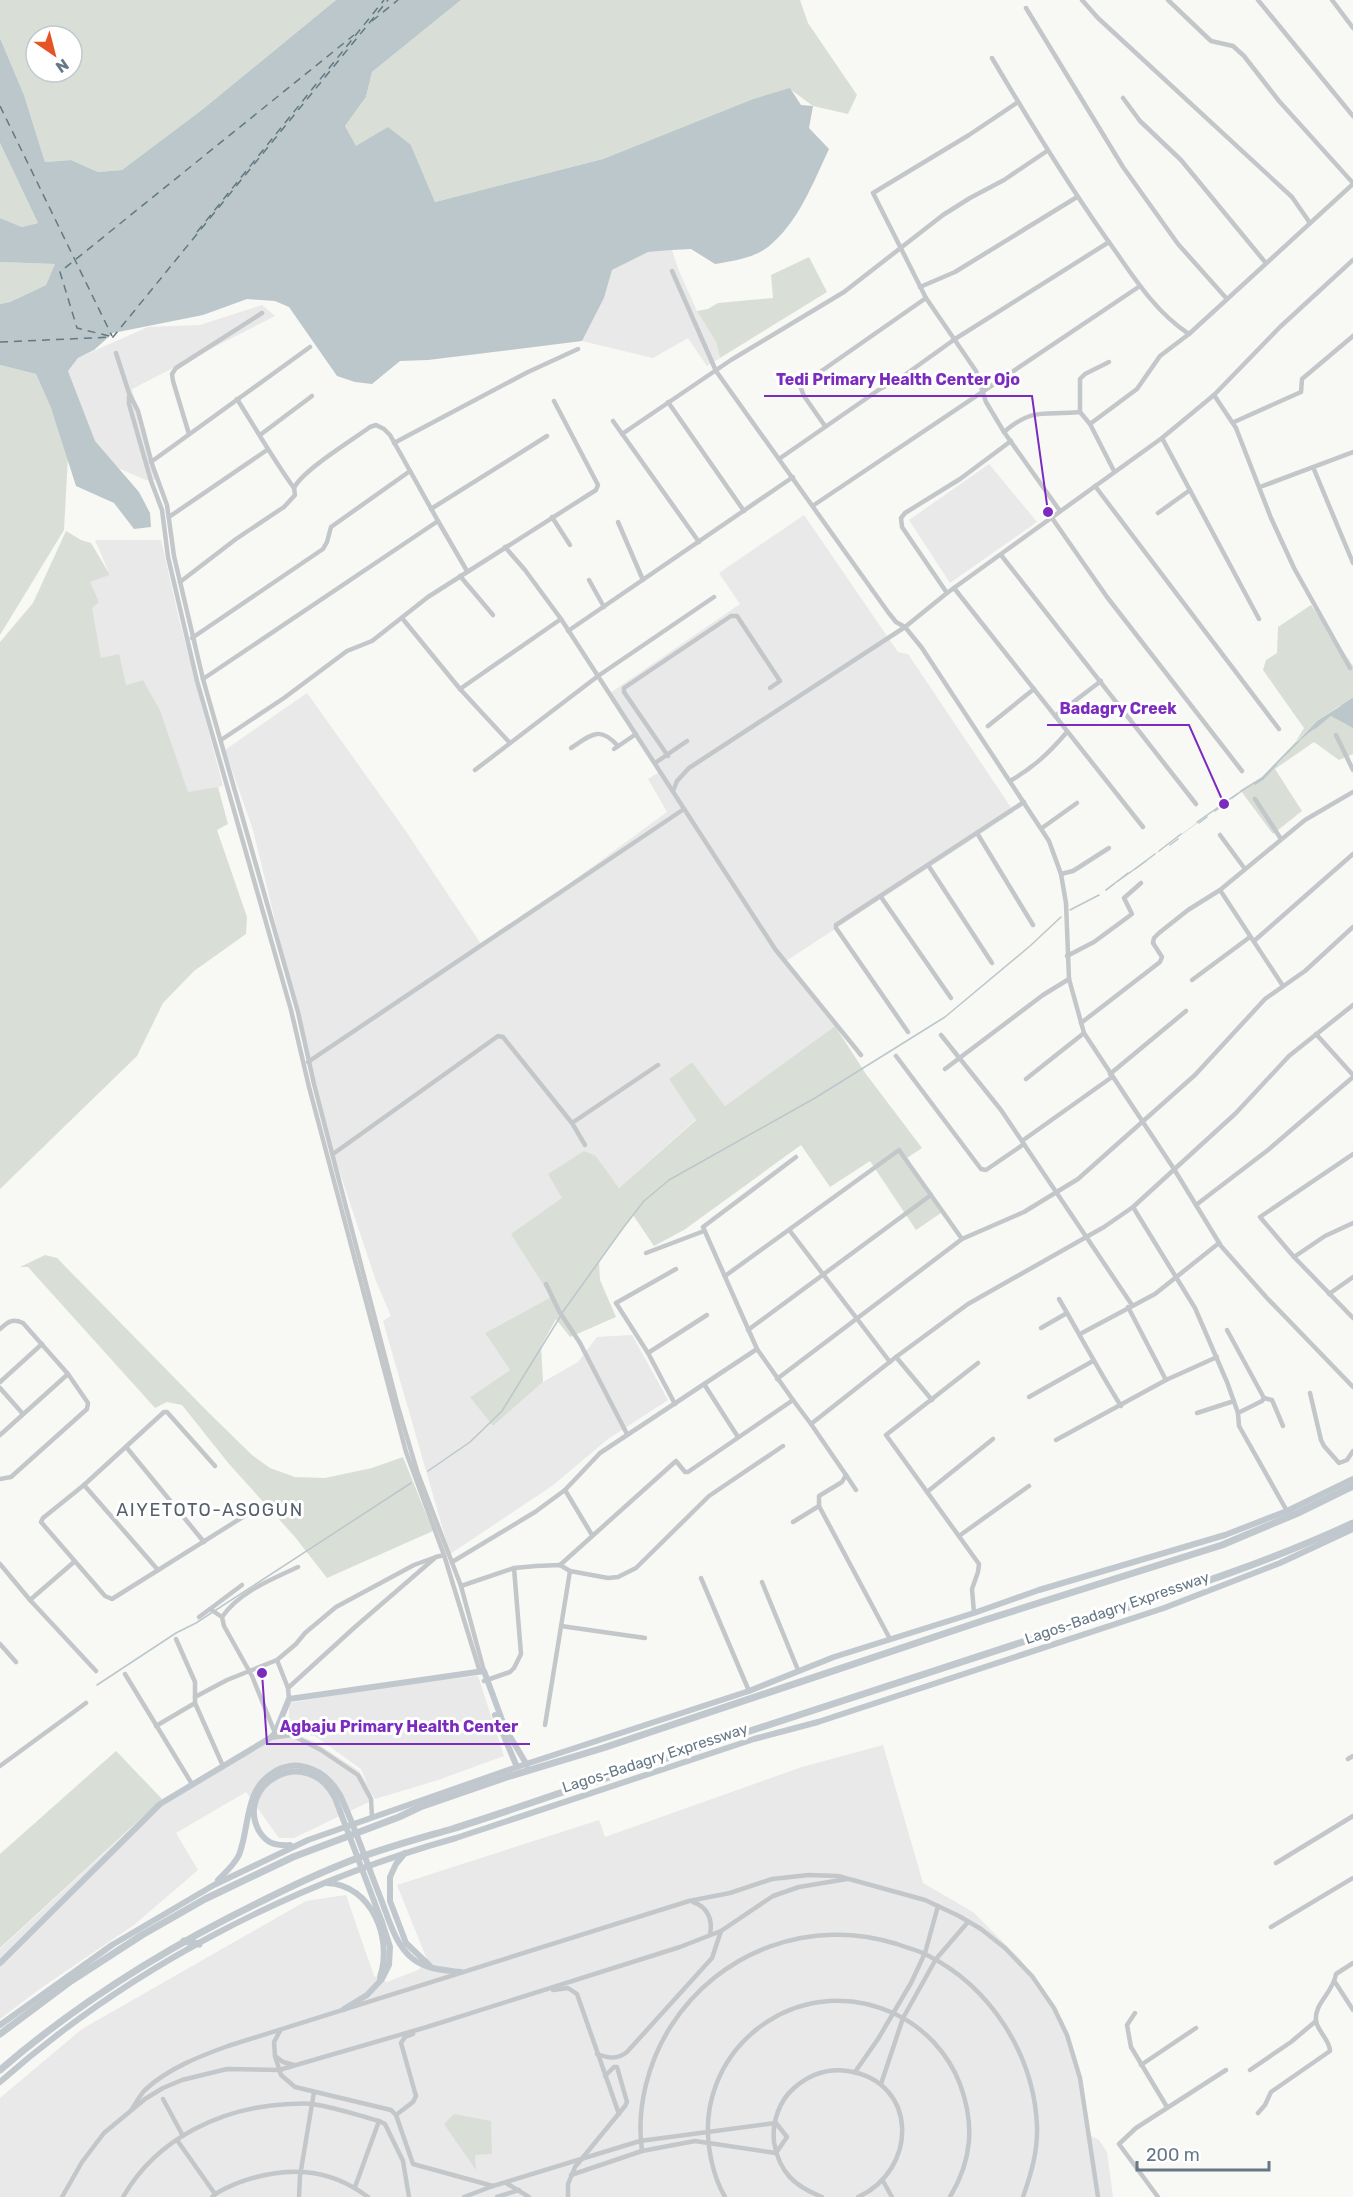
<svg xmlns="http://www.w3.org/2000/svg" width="1353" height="2197" font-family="Rubik,sans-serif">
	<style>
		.built { fill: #e8e9e8 }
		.green { fill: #d9dfd6; fill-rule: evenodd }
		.water { fill: #bbc7cb }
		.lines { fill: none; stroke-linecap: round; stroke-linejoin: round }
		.stream { stroke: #bbc7cb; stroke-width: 1.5 }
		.ferry { stroke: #627982; stroke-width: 1.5; stroke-dasharray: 8 6; stroke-linecap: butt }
		.minor { stroke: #c3c7ca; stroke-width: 4.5 }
		.major { stroke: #c0c8ce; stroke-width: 6 }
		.highway { stroke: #c0c8ce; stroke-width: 7 }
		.labels { text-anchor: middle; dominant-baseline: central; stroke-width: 6; stroke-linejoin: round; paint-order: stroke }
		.street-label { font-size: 15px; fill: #667886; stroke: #fff }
		.quarter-label { font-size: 18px; letter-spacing: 1.5px; fill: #54616b; stroke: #fff }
		.leader { fill: none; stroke: #7b2cbf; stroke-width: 2 }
		.callout-dot { fill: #7b2cbf; stroke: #fff; stroke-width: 2 }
		.callout-label { font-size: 16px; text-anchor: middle; font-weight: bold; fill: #7b2cbf; stroke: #fff; stroke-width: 6; stroke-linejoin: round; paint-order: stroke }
	</style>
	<rect width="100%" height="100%" fill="#f8f8f5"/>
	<g class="built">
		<path d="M672 250 679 271 697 311 716 342 720 358 707 366 688 338 653 358 582 341 604 298 612 270 648 252Z"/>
		<path d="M262 305 275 316 132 389 139 424 157 480H146L118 468 95 442 68 371 78 358 148 327 200 325Z"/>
		<path d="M989 464 1037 522 950 583 909 520Z"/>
		<path d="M804 515 898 652 908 654 1014 812 786 961 835 1026 725 1106 692 1062 669 1079 696 1119 619 1188 596 1156 562 1198 551 1297 485 1333 510 1370 471 1396 493 1426 543 1382 578 1362 597 1337 632 1335 668 1400 608 1439 552 1486 450 1554 383 1321 391 1316 376 1281 327 1134 253 830 225 750 307 693 403 827 481 944 558 892 667 812 648 779 659 772 610 693 740 604 719 573Z"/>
		<path d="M95 540H161L179 619 223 786 188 793 160 710 143 680 126 685 101 658 91 608 89 582 110 575Z"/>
		<path d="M478 1676 504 1756 438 1780 375 1799 371 1793 373 1800 294 1838H279L246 1792 176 1833 198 1870 134 1925 41 1988 0 2019V1949L162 1800 289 1728 294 1734 313 1741 359 1771 368 1785 361 1769 315 1736 295 1733 289 1727V1703L393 1685Z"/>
		<path d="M883 1745 923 1883 973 1912 1020 1959 1050 2001 1071 2045 1081 2082 1091 2136 1099 2140 1107 2152 1113 2197H0V2098L82 2029 306 1901 346 1895 374 1976 387 1982 418 1970 428 1962 397 1885 599 1820 605 1837 802 1767Z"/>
	</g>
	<g class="green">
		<path d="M0 0H336L203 109 122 170 98 172 71 160 45 162 24 95 0 38ZM36 36H72V72H36Z"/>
		<path d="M461 0H800L808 23 857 95 848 114 813 106 790 89 753 99 603 159 435 202 411 145 356 147 345 126 366 97 372 72Z"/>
		<path d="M0 143 38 223 22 227 0 218Z"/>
		<path d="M809 257 827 292 720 358 716 342 697 311 708 309 718 303 773 298 771 275Z"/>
		<path d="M0 262 56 264 46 285 10 302 0 304Z"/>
		<path d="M0 365 36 374 51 408 68 457 64 530 0 635Z"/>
		<path d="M66 531 81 540 91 543 110 575 90 582 99 602 92 608 101 658 119 654 126 685 143 680 160 710 188 792 218 787 228 824 217 830 247 917 246 934 194 971 163 1003 137 1056 0 1189V642L33 603Z"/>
		<path d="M1311 605 1353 666V697L1317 721 1295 743 1304 728 1263 670 1266 660 1277 653 1278 627Z"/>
		<path d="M1331 715 1353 727V754L1339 760 1314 742 1275 769 1302 811 1273 834 1241 791 1263 779 1298 742Z"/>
		<path d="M835 1026 866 1074 922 1148 904 1160 941 1213 916 1230 870 1161 830 1187 801 1145 684 1230 654 1246 633 1215 599 1262 600 1280 616 1317 570 1337 556 1319 541 1346 543 1382 493 1426 470 1397 510 1370 485 1333 551 1297 511 1234 562 1198 548 1174 584 1151 596 1156 619 1188 696 1120 669 1079 692 1062 725 1106Z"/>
		<path d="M45 1255 57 1258 208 1412 252 1455 270 1468 295 1477 325 1478 372 1468 403 1457 433 1531 327 1578 295 1537 229 1464 182 1405 167 1402 155 1408 28 1267H20Z"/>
		<path d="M116 1751 162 1799 0 1948V1854Z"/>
		<path d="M454 2114 491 2121 492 2154 475 2155 476 2170 444 2124Z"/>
	</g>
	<g class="water">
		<path d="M336 0H461L372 72 366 97 345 126 356 146 388 127 411 145 435 202 603 159 753 99 790 88 801 105 813 106 809 128 829 149C813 183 798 223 768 247 754 258 733 261 715 264L691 249 672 250 648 252 612 270 604 298 582 341 428 360 400 361 372 384 355 382 337 376 289 307 275 301 247 299 203 315 113 333 94 350 78 358 68 371 95 441 139 492 150 513 151 527 134 529 114 503 76 486 51 408 36 374 0 365V304L10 302 46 285 55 264 0 262V218L22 227 38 223 0 143V38L24 95 45 162 71 160 98 172 122 170 203 109Z"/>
		<path d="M1353 698V727L1331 715 1298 742 1263 779 1241 791 1099 895 1206 816 1262 778 1317 721Z"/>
	</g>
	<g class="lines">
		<g class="stream">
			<path d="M1341 706 1353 698"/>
			<path d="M1314 729 1331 715 1353 727"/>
			<path d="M1285 755 1299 741"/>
			<path d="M1255 784 1263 779 1276 765"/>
			<path d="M1241 791 1262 778 1296 743"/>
			<path d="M1232 798 1240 792"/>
			<path d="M1224 803 1237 794"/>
			<path d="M1215 811 1226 803"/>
			<path d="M1197 822 1220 806"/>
			<path d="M1199 823 1207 817"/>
			<path d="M1170 845 1178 839"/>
			<path d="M1159 851 1181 834"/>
			<path d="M1135 869 1155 854"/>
			<path d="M1118 881 1146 861"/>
			<path d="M1106 890 1128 873"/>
			<path d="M1106 890 1114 884"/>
			<path d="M1070 910 1099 895"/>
			<path d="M562 1313 623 1228 644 1201 669 1180 815 1098 945 1017 1030 946 1061 917"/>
			<path d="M428 1471 470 1442 502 1411 560 1317"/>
			<path d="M97 1685 176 1633 196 1623 411 1483"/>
		</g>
		<g class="ferry">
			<path d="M372 21 398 0"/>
			<path d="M0 106 112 336"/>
			<path d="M197 232 384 0"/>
			<path d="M109 336 77 328 60 272 354 35"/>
			<path d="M0 342 113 337 388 0"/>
		</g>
		<g class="minor">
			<path d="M1082 0 1098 18 1292 197 1310 223"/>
			<path d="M1168 0 1211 41 1233 46 1244 56 1279 101 1353 183"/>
			<path d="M1258 0 1353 116"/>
			<path d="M1332 0 1353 28"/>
			<path d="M1026 8 1123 167 1178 244 1227 299"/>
			<path d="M992 58C1031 124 1071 190 1116 252 1136 281 1158 314 1189 334"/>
			<path d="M1123 98 1140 121 1181 160 1265 262"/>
			<path d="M1018 102 969 135 873 193 926 298 976 371 986 402 1004 432 1060 511"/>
			<path d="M672 271 716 371 888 612 896 622 905 627 922 648 1049 841 1061 874 1066 903 1069 979 1084 1033 1174 1169 1221 1246 1267 1298 1353 1387"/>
			<path d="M920 287 955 272 1077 197"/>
			<path d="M116 353 129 393 138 411 152 464 167 505 174 556 203 679 298 1012 314 1084 398 1407 417 1471 461 1586 484 1671"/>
			<path d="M1214 395 1236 428 1271 518 1294 568 1350 668"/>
			<path d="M129 396V404L151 481 162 510 168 557 197 681 291 1010 309 1087 406 1452 444 1555 480 1672"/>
			<path d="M668 402 744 511"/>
			<path d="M1080 412V379L1085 374 1109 362"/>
			<path d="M613 421 699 542"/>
			<path d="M1234 422 1301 392 1302 379 1353 336"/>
			<path d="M825 426 804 396 800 386 926 298"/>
			<path d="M1004 432C1034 406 1046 416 1080 412L1090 424"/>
			<path d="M189 434 173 381 172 374 176 368 262 313"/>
			<path d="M622 434 731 360 844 292 943 215 970 198 1004 180 1047 151"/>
			<path d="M260 435 312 396"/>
			<path d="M1162 438 1259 619"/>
			<path d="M394 443 528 372 578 349"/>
			<path d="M779 459 880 389 902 377 955 339 1109 242"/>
			<path d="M151 462 310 347"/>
			<path d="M1313 467 1353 563"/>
			<path d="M1114 471 1090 424 1137 389 1160 356 1189 334 1353 184"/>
			<path d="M1095 486 1279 729"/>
			<path d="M1260 487 1353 452"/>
			<path d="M814 505 1140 286"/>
			<path d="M431 509 547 436"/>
			<path d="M1158 513 1190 490"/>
			<path d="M169 517 267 450"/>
			<path d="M552 517 570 545"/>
			<path d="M1052 518 1107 597 1242 771"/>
			<path d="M438 521 467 571"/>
			<path d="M618 522 643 580"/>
			<path d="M505 547 525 570 561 619 775 949 861 1055"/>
			<path d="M1001 555 1196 804"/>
			<path d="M460 576 493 615"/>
			<path d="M589 580 604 607"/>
			<path d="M180 582 236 539 284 507 295 495 294 488"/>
			<path d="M954 588 1143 827"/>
			<path d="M947 593 902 527 901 518 905 513 960 479 1011 441"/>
			<path d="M402 618 460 689 510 743"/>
			<path d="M568 631 793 477"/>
			<path d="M192 638 323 549 327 542 331 527 410 471"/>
			<path d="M203 679 438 521 390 435 384 429 376 425 370 427C351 441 303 470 294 488 273 459 256 429 237 399"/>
			<path d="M460 689 561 619"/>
			<path d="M1055 716 1101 681"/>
			<path d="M988 726 1034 689"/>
			<path d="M1336 735 1353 770"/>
			<path d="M221 740 284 698 347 651 372 641 428 597 596 490 598 485 554 401"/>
			<path d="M571 748C591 735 599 725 618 746"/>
			<path d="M614 749 636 734"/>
			<path d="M668 756 624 692V688L731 616H737L780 681 770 688"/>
			<path d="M655 763 687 741"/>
			<path d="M475 770 598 676 714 597"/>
			<path d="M1010 781C1034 767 1049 753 1067 732"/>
			<path d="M673 791 677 781 689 768 905 627 947 593 1162 438 1214 395 1280 327 1353 260"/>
			<path d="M1255 799 1281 839"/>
			<path d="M1042 828 1077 803"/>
			<path d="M977 833 1033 925"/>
			<path d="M1220 835 1245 869"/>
			<path d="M928 865 992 963"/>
			<path d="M1061 874 1073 871 1109 848"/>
			<path d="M1220 890 1283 986"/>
			<path d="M881 897 951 998"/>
			<path d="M1254 941 1353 854"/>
			<path d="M1067 956 1094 942 1132 914 1124 898 1141 883"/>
			<path d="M1192 980 1250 937"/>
			<path d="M1081 1023 1160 962 1162 957 1153 943 1154 938 1159 933 1188 910 1220 890 1305 820 1353 792"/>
			<path d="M908 1032 836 928V925L1024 802"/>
			<path d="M1316 1034 1353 1075"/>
			<path d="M941 1035 1001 1110 1132 1305"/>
			<path d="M896 1056 981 1169 986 1170 1024 1144"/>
			<path d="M308 1062 684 809"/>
			<path d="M945 1069 1043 995 1069 979"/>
			<path d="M1110 1074 1186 1011"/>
			<path d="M1026 1079 1084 1033"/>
			<path d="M572 1123 585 1145"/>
			<path d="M1022 1141 1112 1077"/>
			<path d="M333 1154 498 1036 503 1037 572 1123 658 1065"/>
			<path d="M1353 1154 1260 1217 1294 1257 1353 1318"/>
			<path d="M1196 1205 1268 1150 1353 1077"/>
			<path d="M1133 1207 1195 1308 1227 1382 1238 1413 1239 1426 1287 1511"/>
			<path d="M790 1231 890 1362"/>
			<path d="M646 1253 704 1231"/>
			<path d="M1294 1257 1325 1236 1353 1223"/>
			<path d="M725 1276 899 1150 962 1239"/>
			<path d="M546 1284 559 1311 580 1343 627 1434"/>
			<path d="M1329 1294 1353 1277"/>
			<path d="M1059 1299C1080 1335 1099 1371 1121 1406"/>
			<path d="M1128 1307 1166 1380"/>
			<path d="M1041 1328 1067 1313"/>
			<path d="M0 1329C8 1322 12 1318 23 1323L68 1374 88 1403 87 1409 11 1477 0 1479"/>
			<path d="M748 1330 931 1195"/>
			<path d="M1227 1330 1264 1398 1262 1401 1238 1413"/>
			<path d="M1080 1334 1155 1294 1219 1243"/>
			<path d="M648 1353 707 1315"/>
			<path d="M896 1357 932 1400"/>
			<path d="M777 1379 962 1239 1024 1212 1078 1179 1195 1075 1265 999 1305 971 1353 927"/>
			<path d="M0 1382 42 1344"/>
			<path d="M704 1384 738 1437"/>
			<path d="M0 1388 23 1414"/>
			<path d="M1310 1393 1321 1440 1324 1446 1339 1463 1347 1460 1353 1451"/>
			<path d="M1029 1397 1093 1361"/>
			<path d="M1264 1398 1272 1400 1283 1426"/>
			<path d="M793 1400 811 1424 896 1357 968 1304 1104 1227 1133 1207 1236 1113 1289 1056 1353 1005"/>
			<path d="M675 1404 648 1353 616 1303 676 1269"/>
			<path d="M1197 1413 1234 1401"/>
			<path d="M811 1424 846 1475 842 1482 819 1496V1506L890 1639"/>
			<path d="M0 1435 68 1374"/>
			<path d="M1056 1440 1166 1380 1217 1357"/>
			<path d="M127 1448 204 1542"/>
			<path d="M215 1466 167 1412H164L84 1485 43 1518 41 1522 105 1596 112 1599 246 1515"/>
			<path d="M846 1475 856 1490"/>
			<path d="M84 1485 158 1570"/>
			<path d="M565 1490 592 1535"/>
			<path d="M927 1492 993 1439"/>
			<path d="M793 1522 819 1506"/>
			<path d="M959 1536 1029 1486"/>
			<path d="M452 1562 535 1512 565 1490 600 1453 757 1349"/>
			<path d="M0 1564 30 1600 96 1671"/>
			<path d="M560 1565 676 1461 685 1472H688L793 1400 757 1349 703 1227 796 1157"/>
			<path d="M701 1578 749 1691"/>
			<path d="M762 1582 798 1670"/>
			<path d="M461 1586 514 1568 536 1566 560 1565 570 1571 608 1578 618 1577 636 1568 709 1496 783 1446"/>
			<path d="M30 1600 74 1562"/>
			<path d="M210 1609 242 1585"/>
			<path d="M974 1613 972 1589 978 1572 979 1564 886 1435 978 1363"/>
			<path d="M199 1617 210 1609 222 1617"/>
			<path d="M561 1626 645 1638"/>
			<path d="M176 1639 195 1682V1703L223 1766"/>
			<path d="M0 1644 16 1662"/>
			<path d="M277 1660 288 1688 289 1699"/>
			<path d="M125 1674 192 1784"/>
			<path d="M484 1681 510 1672 514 1668 521 1654 514 1568"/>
			<path d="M288 1688 355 1627 436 1557 444 1555"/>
			<path d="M195 1697 227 1680 277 1660 296 1644 305 1633 336 1607 414 1565 436 1557"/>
			<path d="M545 1725 570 1571"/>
			<path d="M156 1726 195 1703"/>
			<path d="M275 1733 252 1676 224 1626 222 1617C239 1592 272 1579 298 1567"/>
			<path d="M270 1738 292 1735 321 1750 358 1775 371 1799 372 1817"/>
			<path d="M1348 1759 1353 1756"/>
			<path d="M0 1766 86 1703"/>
			<path d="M1276 1863 1353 1816"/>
			<path d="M693 1902C708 1907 713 1920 710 1935"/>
			<path d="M1271 1927 1353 1878"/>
			<path d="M1335 1982 1353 2010"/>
			<path d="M553 1990 568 1988 577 1994 619 2114"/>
			<path d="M1135 2013 1127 2025 1131 2047 1167 2107"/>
			<path d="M280 2031 274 2042 275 2056 283 2062 294 2065"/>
			<path d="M597 2054C608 2058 617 2060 627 2052L712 1958 721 1931"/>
			<path d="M275 2056 281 2075 295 2087 391 2110 396 2115 413 2164 493 2186"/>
			<path d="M1141 2065 1196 2028"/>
			<path d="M1250 2070 1291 2042 1316 2021"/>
			<path d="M855 2072 878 2039 911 1983 925 1953 938 1906"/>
			<path d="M881 2084 903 2018 936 1959 968 1922"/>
			<path d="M163 2099 183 2136"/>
			<path d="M132 2109C136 2103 140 2095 145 2090 167 2069 200 2056 228 2046L689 1901 730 1893 772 1879 809 1875 838 1876 925 1900 959 1916 981 1929 1005 1948 1032 1976 1054 2008 1067 2035 1080 2078 1098 2197"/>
			<path d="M1258 2113 1265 2105 1271 2092 1330 2051C1330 2040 1318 2032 1316 2021 1314 2003 1333 1993 1336 1974L1353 1963"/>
			<path d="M396 2115 413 2102 416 2096 401 2043 405 2037 413 2034"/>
			<path d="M177 2140 215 2194"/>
			<path d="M642 2151C636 2108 648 2062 671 2026 720 1950 811 1917 897 1944 907 1948 918 1950 927 1955 991 1987 1034 2055 1037 2126 1038 2151 1031 2174 1023 2197"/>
			<path d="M883 2181 892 2197"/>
			<path d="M506 2183 529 2197"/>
			<path d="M355 2187 379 2121"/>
			<path d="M62 2197 82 2162 104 2133 145 2099 163 2088 182 2080 227 2069 279 2070 427 2027 680 1947 721 1931 773 1896 799 1887 847 1879"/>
			<path d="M123 2197C157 2138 222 2107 289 2104 296 2104 305 2103 312 2104 334 2107 357 2115 379 2121L385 2124 403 2161 409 2197"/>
			<path d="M212 2197C219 2190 231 2186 240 2182 286 2166 328 2167 368 2197"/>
			<path d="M299 2197 300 2176 314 2092"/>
			<path d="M464 2197 493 2186 640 2141 776 2123 787 2137 776 2153 695 2141 642 2151 571 2175"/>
			<path d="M497 2197 519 2190"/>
			<path d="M568 2197V2184L575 2167 625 2106 627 2102 617 2067H614L605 2076"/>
			<path d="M725 2197C718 2185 714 2173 711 2159 688 2053 795 1968 893 2013 924 2027 948 2053 960 2084 975 2125 972 2160 950 2197"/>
			<path d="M822 2197C794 2186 779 2172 774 2142 772 2122 779 2101 794 2088 810 2074 827 2068 848 2071 919 2082 918 2170 858 2197"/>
			<path d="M1158 2197 1119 2144 1136 2128 1226 2070"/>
		</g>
		<g class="major">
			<path d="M495 1715 517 1767"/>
			<path d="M290 1845C276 1846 267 1844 259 1831 234 1784 307 1743 335 1798L382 1922 390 1947 389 1965 382 1979 367 1995 344 2009"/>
			<path d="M405 1853 396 1864 390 1877V1901L406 1943 430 1966"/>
			<path d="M218 1880C226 1872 234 1865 239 1855 250 1827 244 1789 274 1772 283 1766 295 1764 305 1767 322 1771 332 1781 340 1795 355 1827 366 1861 379 1894 388 1916 394 1944 413 1959 427 1970 445 1970 461 1972"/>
			<path d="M327 1883C372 1885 393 1939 380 1977"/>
			<path d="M0 1963 160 1804 270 1738 275 1733 289 1699 484 1671 505 1728 527 1765"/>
			<path d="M0 2025 112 1945 214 1885 308 1840 517 1767 749 1691 834 1657 974 1613 1039 1590 1225 1535 1287 1511 1353 1479"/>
			<path d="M0 2082C129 1968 291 1884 456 1838L754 1739 818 1722 1164 1608 1280 1563 1353 1529"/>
		</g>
		<g class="highway">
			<path d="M184 1941 199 1944"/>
			<path d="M0 2034 71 1981 142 1935 205 1899 293 1857 399 1817 420 1807 507 1777 603 1748 985 1620 1222 1545 1298 1513 1353 1486"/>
			<path d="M0 2070C80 2001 171 1945 266 1899 290 1887 315 1875 340 1865 376 1850 414 1840 452 1829 487 1818 522 1806 557 1794 718 1741 880 1689 1041 1636 1146 1601 1252 1570 1353 1523"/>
		</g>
	</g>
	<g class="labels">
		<g class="street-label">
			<text transform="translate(1117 1608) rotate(-19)">Lagos-Badagry Expressway</text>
			<text transform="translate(655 1758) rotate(-18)">Lagos-Badagry Expressway</text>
		</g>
		<g class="quarter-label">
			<text x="210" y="1510">AIYETOTO-ASOGUN</text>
		</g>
	</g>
	<path class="leader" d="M1048 512L1032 396H764M1224 804L1189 725H1047M262 1673L267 1744H530"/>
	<g class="callout-dot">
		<circle cx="1048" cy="512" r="6"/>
		<circle cx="1224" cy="804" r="6"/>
		<circle cx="262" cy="1673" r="6"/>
	</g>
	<g class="callout-label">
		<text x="898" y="385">Tedi Primary Health Center Ojo</text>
		<text x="1118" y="714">Badagry Creek</text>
		<text x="399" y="1732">Agbaju Primary Health Center</text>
	</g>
	<g transform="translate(54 54) rotate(145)"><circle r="28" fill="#ffffff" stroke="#c2c9cf" stroke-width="1.5"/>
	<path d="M0-4.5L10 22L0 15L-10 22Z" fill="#e65426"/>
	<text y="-9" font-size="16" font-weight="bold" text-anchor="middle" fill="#667886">N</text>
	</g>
	<path d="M1137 2161v9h132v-9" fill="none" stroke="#667886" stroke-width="3"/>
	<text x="1146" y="2161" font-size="18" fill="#667886" stroke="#ffffff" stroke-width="4.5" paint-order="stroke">200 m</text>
</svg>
